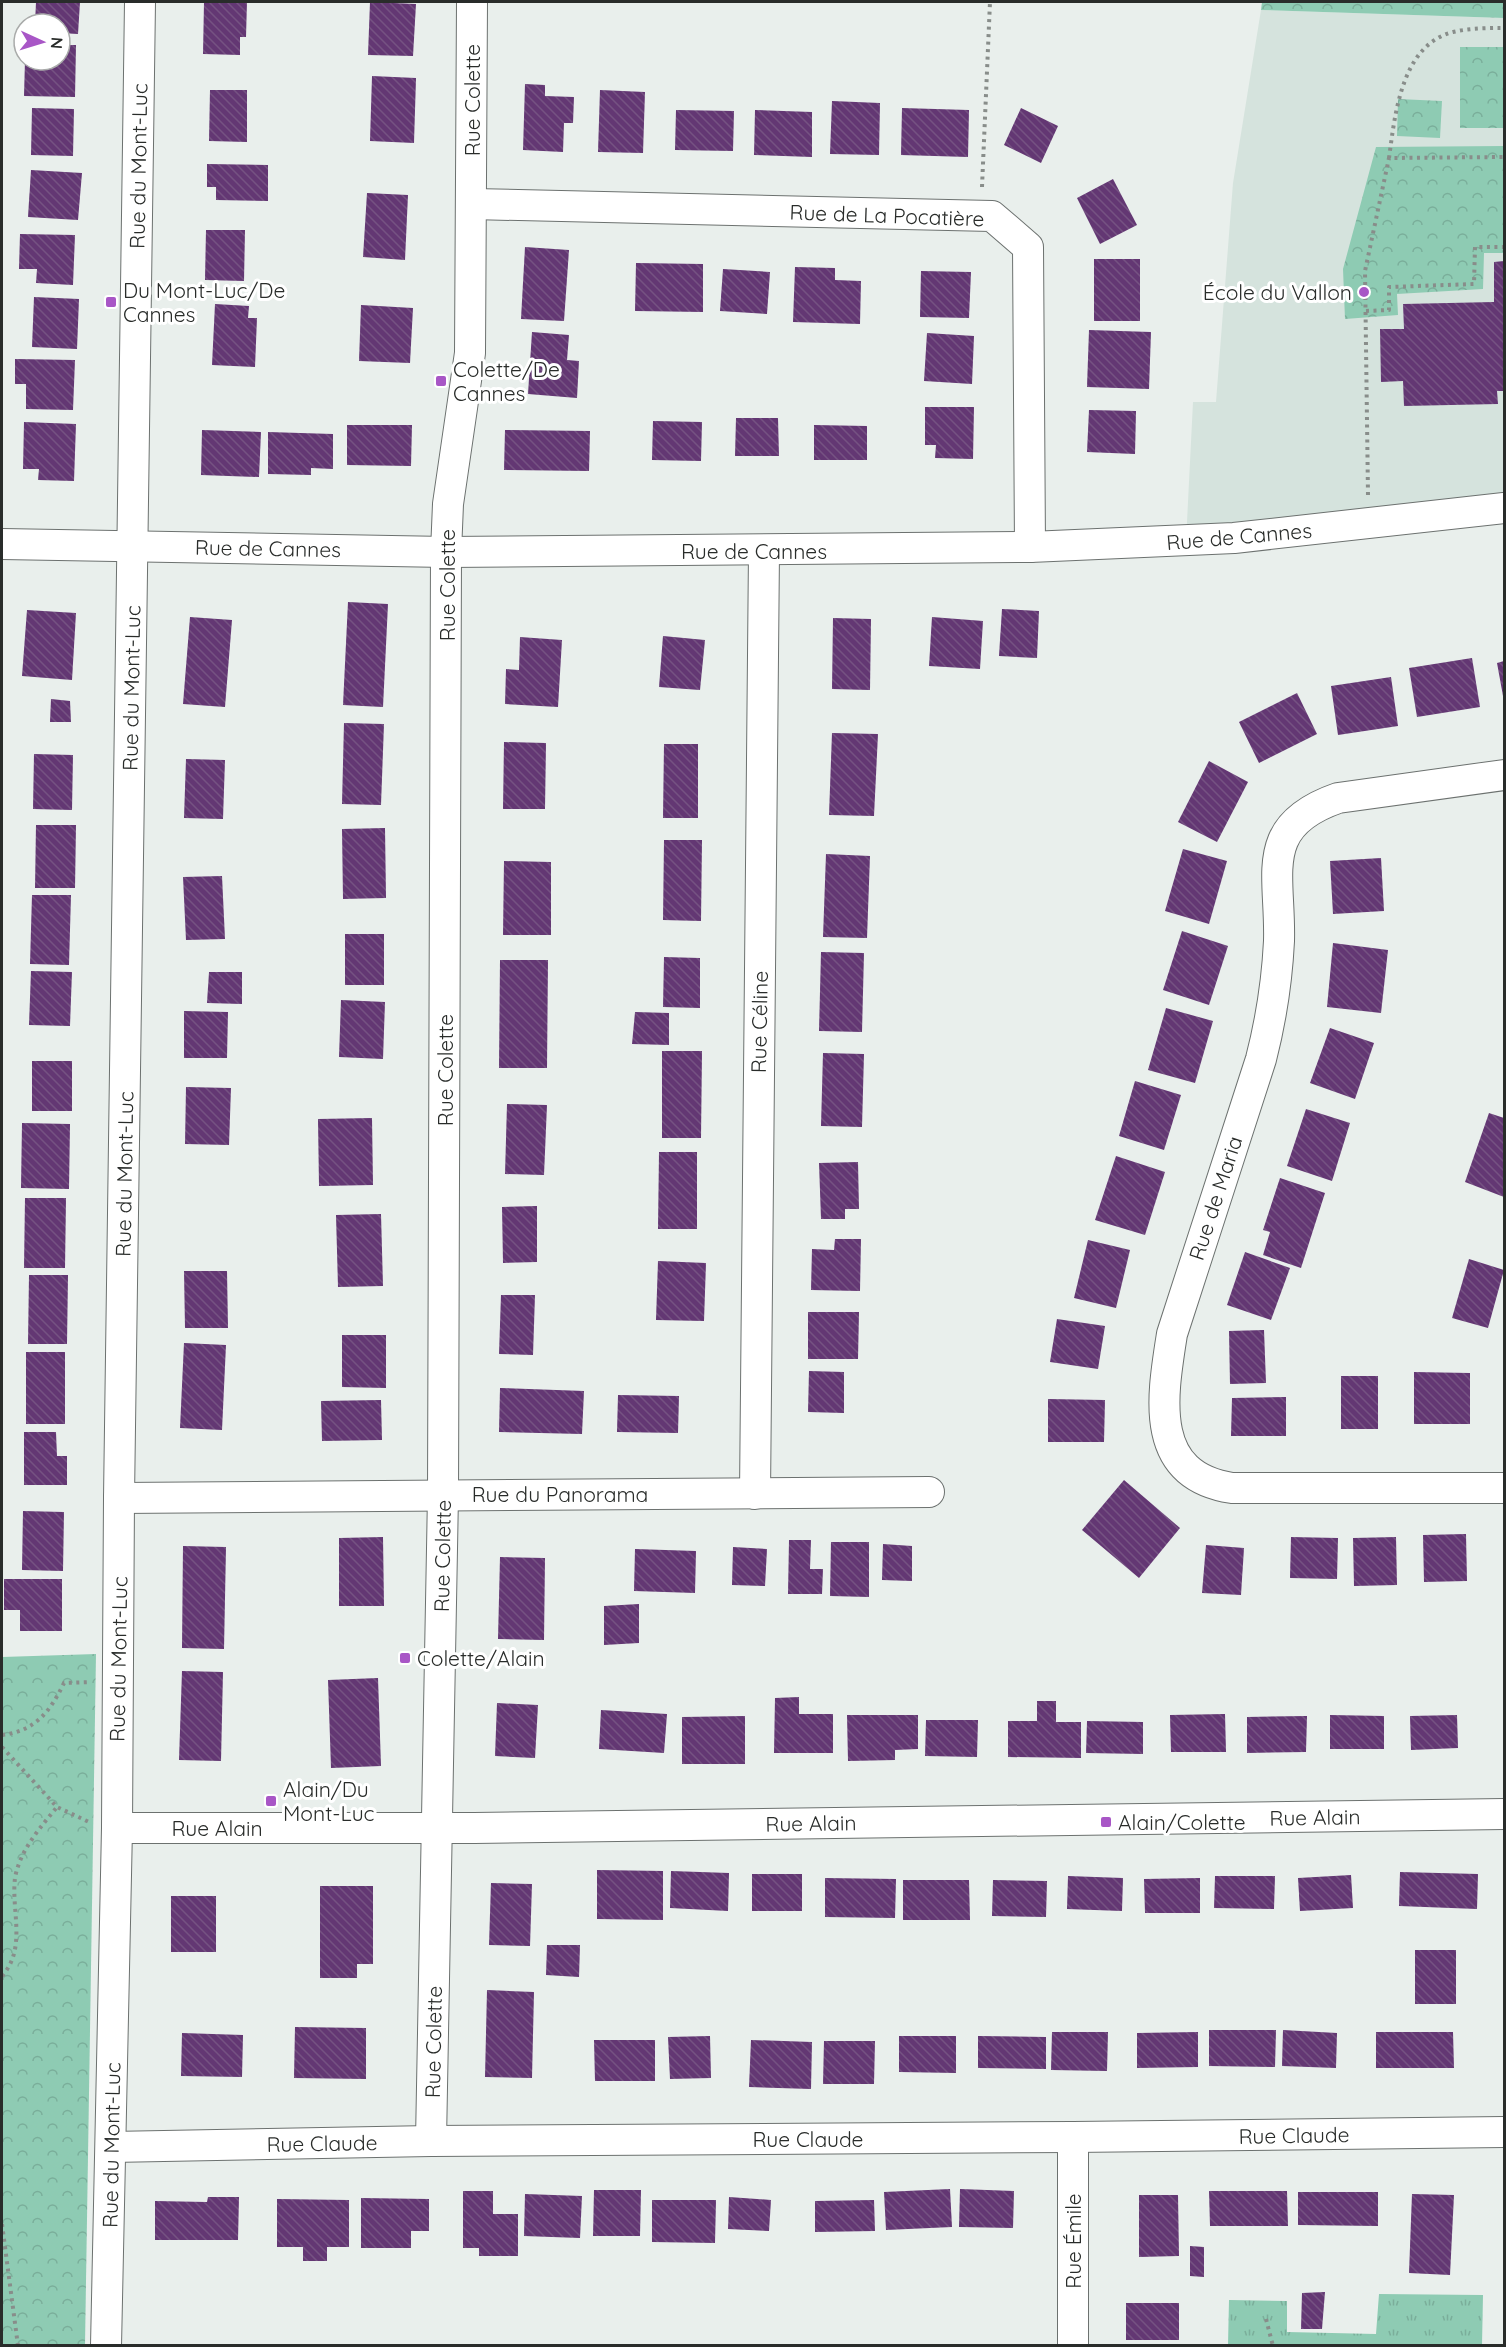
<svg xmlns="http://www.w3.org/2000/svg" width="1506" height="2347" font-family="Quicksand,sans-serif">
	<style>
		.built { fill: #d5e3dd }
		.grass { fill: url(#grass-tufts) }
		.forest { fill: url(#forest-crowns) }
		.building { fill: url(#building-back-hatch) }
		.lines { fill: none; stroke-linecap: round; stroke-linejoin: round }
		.minor-casing { stroke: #6c716f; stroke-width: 32 }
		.path { stroke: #888d8a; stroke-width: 4; stroke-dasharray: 3 4.5; stroke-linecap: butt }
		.minor { stroke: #fff; stroke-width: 30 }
		.poi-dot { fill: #a856c6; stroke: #fff; stroke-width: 2 }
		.labels { text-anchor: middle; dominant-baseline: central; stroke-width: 6; stroke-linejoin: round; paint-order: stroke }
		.street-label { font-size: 21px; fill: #292c2a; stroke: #fff }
		.poi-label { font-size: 21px; fill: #292c2a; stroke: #fff; text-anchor: start }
	</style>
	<defs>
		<pattern id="grass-tufts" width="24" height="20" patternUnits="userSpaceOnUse" patternTransform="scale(1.5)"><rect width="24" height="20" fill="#8ecbb3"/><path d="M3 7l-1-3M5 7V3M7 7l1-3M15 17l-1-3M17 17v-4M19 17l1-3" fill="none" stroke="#7aae9a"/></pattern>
		<pattern id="forest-crowns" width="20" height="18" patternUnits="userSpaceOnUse" patternTransform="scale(1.5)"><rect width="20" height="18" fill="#8ecbb3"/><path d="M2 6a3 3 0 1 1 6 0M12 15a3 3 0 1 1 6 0" fill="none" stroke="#7aae9a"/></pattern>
		<pattern id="building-back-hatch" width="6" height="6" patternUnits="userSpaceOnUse" patternTransform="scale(1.5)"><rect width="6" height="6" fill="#633773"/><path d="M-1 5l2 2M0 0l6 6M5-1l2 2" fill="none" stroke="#755282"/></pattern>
	</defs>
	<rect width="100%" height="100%" fill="#e9efec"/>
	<path class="built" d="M1261 10 1504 18V508L1186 542 1193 402H1216L1233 183Z"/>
	<path class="grass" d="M1379 2294 1483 2295 1482 2345H1228L1229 2300 1287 2301V2332L1376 2334Z"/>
	<g class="forest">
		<path d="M1262 2H1504V18L1261 10Z"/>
		<rect x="1460" y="47" width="44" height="81"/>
		<path d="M1398 99 1442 101 1440 138 1397 136Z"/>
		<path d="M1504 146V253H1484L1483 289 1397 294 1398 315 1345 319 1343 269 1376 147Z"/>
		<path d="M96 1654 85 2345H2V1657Z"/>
	</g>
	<g class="building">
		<path d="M36 2H80L78 34 60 33V24H35Z"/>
		<path d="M204 2H247L246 37H240V55L203 54Z"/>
		<path d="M370 2 416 4 413 56 368 55Z"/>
		<path d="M60 45H76L75 97 24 96 25 60H60Z"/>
		<path d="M372 76 416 78 414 143 370 141Z"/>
		<path d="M525 84 545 85V96L574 97 573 123H564L563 152 523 150Z"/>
		<path d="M210 90H247V142L209 141Z"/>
		<path d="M600 90 645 92 643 153 598 152Z"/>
		<path d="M832 101 880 103 879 155 830 154Z"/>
		<path d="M32 108 74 109 73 156 31 155Z"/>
		<path d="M902 108 969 110 968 157 901 155Z"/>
		<path d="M1021 108 1058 126 1041 163 1004 145Z"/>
		<path d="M676 110 734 111 733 151 675 150Z"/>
		<path d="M755 110 812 112V157L754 155Z"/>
		<path d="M207 164 268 165V201L216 200V187H207Z"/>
		<path d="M31 170 82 173 78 220 28 217Z"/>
		<path d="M1113 179 1137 225 1100 244 1077 198Z"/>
		<path d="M367 193 408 195 405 260 363 257Z"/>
		<path d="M206 230H245L244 281 205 280Z"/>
		<path d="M20 234 75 235 73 285 36 283 37 269H19Z"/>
		<path d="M525 247 569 250 564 321 521 319Z"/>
		<rect x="1094" y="259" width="46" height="62"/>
		<path d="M1504 261V391H1497L1498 404 1404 406 1403 381 1381 382 1380 329H1404L1403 304 1494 302V262Z"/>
		<path d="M636 263 703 264V312L635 311Z"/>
		<path d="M795 267 835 268V280L861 281 860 324 793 322Z"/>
		<path d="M723 269 770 272 767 314 720 311Z"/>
		<path d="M921 271 971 272 969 318 920 317Z"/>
		<path d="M34 297 79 299 77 349 32 347Z"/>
		<path d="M215 304 249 306 248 318H257L255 367 212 365Z"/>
		<path d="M361 305 413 308 410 363 359 361Z"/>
		<path d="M1089 330 1151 332 1149 389 1087 387Z"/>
		<path d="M532 332 569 335 567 360 579 361 577 398 528 394Z"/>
		<path d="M927 333 974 336 972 384 924 381Z"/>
		<path d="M15 359 75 360 73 410 26 409V384H15Z"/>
		<path d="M925 407H974L973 459 935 458 936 445H925Z"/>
		<path d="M1089 410 1136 411 1135 454 1087 452Z"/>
		<path d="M736 418H778L779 456H735Z"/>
		<path d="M653 421 702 422 701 461 652 460Z"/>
		<path d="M24 422 76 424 74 481 38 480 39 469H23Z"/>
		<path d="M347 425H412L411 466 347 465Z"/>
		<path d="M814 425 867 426V460H814Z"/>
		<path d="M202 430 261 432 259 477 201 475Z"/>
		<path d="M505 430 590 431 589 471 504 470Z"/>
		<path d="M268 432 333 434V469L311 468V475L268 474Z"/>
		<path d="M348 602 388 604 383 707 343 705Z"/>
		<path d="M1002 609 1039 611 1037 658 999 656Z"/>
		<path d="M27 610 76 613 72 680 22 676Z"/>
		<path d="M190 617 232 620 225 707 183 704Z"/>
		<path d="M932 617 983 621 980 669 929 666Z"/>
		<path d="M833 618 871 619 870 690 832 689Z"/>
		<path d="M663 636 705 640 700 690 659 687Z"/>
		<path d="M520 637 562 640 558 707 505 704 506 669 519 670Z"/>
		<path d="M1472 658 1480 707 1417 717 1409 668Z"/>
		<path d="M1504 661V696H1503L1497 663Z"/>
		<path d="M1391 677 1398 726 1338 735 1331 686Z"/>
		<path d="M1297 693 1317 734 1259 763 1239 722Z"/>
		<path d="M51 699 70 701 71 722H50Z"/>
		<path d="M344 723 384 724 381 805 342 804Z"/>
		<path d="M832 733 878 734 874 816 829 815Z"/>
		<path d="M504 742 546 743 545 809H503Z"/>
		<path d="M664 744H698V818H663Z"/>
		<path d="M34 754 73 755 72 810 33 809Z"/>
		<path d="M186 759 225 760 223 819 184 818Z"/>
		<path d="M1209 761 1248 782 1217 842 1178 822Z"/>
		<path d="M36 825H76L75 888H35Z"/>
		<path d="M385 828 386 898 343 899 342 829Z"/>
		<path d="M664 840H702L701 921 663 920Z"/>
		<path d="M1183 849 1227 861 1209 924 1165 911Z"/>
		<path d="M826 854 870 856 867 938 823 937Z"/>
		<path d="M1381 858 1384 911 1333 914 1330 861Z"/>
		<path d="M504 861 551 862V935H503Z"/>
		<path d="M222 876 225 939 186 940 183 877Z"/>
		<path d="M32 895H71L69 965 30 964Z"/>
		<path d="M1182 931 1228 946 1209 1005 1163 990Z"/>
		<rect x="345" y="934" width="39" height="51"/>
		<path d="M1333 943 1388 950 1381 1013 1327 1007Z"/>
		<path d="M821 952 864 953 862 1032 819 1031Z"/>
		<path d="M664 957 700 958V1008L663 1007Z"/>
		<path d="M500 960H548L547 1068H499Z"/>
		<path d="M31 971 72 972 70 1026 29 1025Z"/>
		<path d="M209 972H242V1004L207 1003Z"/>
		<path d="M341 1000 385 1002 383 1059 339 1057Z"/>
		<path d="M1166 1008 1213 1021 1195 1083 1148 1070Z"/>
		<path d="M184 1011 228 1012 227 1058H184Z"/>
		<path d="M635 1012 669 1013V1045L632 1044Z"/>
		<path d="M1330 1028 1374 1043 1355 1099 1310 1083Z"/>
		<path d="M662 1051H702L701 1138H662Z"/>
		<path d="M823 1053 864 1054 862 1127 821 1126Z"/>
		<rect x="32" y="1061" width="40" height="50"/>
		<path d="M1135 1081 1181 1095 1164 1150 1119 1136Z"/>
		<path d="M186 1087 231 1088 229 1145 185 1144Z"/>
		<path d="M507 1104 547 1105 544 1175 505 1174Z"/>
		<path d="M1306 1109 1350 1123 1332 1181 1287 1166Z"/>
		<path d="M1489 1113 1504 1118V1197L1465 1182Z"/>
		<path d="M372 1118 373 1185 319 1186 318 1119Z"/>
		<path d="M22 1123 70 1124 69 1189 21 1188Z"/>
		<path d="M659 1152H697V1229H658Z"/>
		<path d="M1116 1156 1165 1172 1145 1235 1095 1220Z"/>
		<path d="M858 1162 859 1209H845V1219H821L819 1163Z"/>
		<path d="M1280 1178 1325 1193 1301 1268 1263 1255 1270 1232 1263 1230Z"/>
		<path d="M25 1198H66L65 1268H24Z"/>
		<path d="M537 1206V1262L503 1263 502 1207Z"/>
		<path d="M381 1214 383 1286 338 1287 336 1215Z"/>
		<path d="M835 1239H861L860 1291 811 1290 812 1249 834 1250Z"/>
		<path d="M1088 1240 1130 1250 1116 1308 1074 1298Z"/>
		<path d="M1245 1252 1290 1268 1271 1320 1227 1305Z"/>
		<path d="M1469 1259 1504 1270 1488 1328 1452 1318Z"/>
		<path d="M658 1261 706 1263 704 1321 656 1320Z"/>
		<path d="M184 1271H227L228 1328H185Z"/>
		<path d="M29 1275H68L67 1344H28Z"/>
		<path d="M501 1295H535L533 1355 499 1354Z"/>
		<path d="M808 1312H859L858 1359H808Z"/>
		<path d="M1057 1319 1105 1326 1098 1369 1050 1362Z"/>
		<path d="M1264 1330 1266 1383 1230 1384 1229 1331Z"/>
		<path d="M342 1335H386V1388L342 1387Z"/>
		<path d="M184 1343 226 1345 222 1430 180 1428Z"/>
		<rect x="26" y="1352" width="39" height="72"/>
		<path d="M809 1371 844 1372V1413L808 1412Z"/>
		<path d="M1414 1372 1470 1373V1424H1414Z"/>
		<rect x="1341" y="1376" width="37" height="53"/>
		<path d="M500 1388 584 1391 582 1434 499 1432Z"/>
		<path d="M618 1395 679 1396 678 1433 617 1432Z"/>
		<path d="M1286 1397V1436H1231L1232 1398Z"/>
		<path d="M1048 1399 1105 1400 1104 1442H1048Z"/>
		<path d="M381 1400 382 1440 322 1441 321 1401Z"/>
		<path d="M24 1432H56L57 1456H67V1485H24Z"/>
		<path d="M1124 1480 1180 1528 1139 1578 1082 1530Z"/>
		<path d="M23 1511 64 1512 63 1571 22 1570Z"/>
		<path d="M1466 1534 1467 1581 1424 1582 1423 1535Z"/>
		<path d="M383 1537 384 1606H339V1538Z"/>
		<path d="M1291 1537 1338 1538 1337 1579 1290 1578Z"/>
		<path d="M1396 1537 1397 1585 1354 1586 1353 1538Z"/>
		<path d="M789 1540H811L810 1569H823L822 1594H788Z"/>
		<path d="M831 1542H869V1597L830 1596Z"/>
		<path d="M883 1544 912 1546V1581L882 1580Z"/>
		<path d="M1206 1545 1244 1548 1241 1595 1202 1593Z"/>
		<path d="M183 1546 226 1547 224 1649 182 1648Z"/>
		<path d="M733 1547 767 1549 765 1586 732 1585Z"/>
		<path d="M635 1549 696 1551 695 1593 634 1591Z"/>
		<path d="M500 1557 545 1558 544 1640 498 1639Z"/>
		<path d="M4 1579H62V1631H20V1610H4Z"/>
		<path d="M639 1604V1643L604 1645V1606Z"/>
		<path d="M182 1671 223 1672 221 1761 179 1760Z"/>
		<path d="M378 1678 381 1766 331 1768 328 1680Z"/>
		<path d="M799 1697V1714H833V1753H774L775 1698Z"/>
		<path d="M1037 1701H1056V1722H1081V1758L1008 1757V1721H1037Z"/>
		<path d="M497 1703 538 1705 535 1758 495 1756Z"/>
		<path d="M601 1710 667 1714 664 1753 599 1749Z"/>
		<path d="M1225 1714 1226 1752H1171L1170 1715Z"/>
		<path d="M847 1715H918V1749L895 1750V1760L848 1761Z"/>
		<path d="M1330 1715 1384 1716V1749H1330Z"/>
		<path d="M1457 1715 1458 1748 1411 1750 1410 1716Z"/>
		<path d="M745 1716V1764H682V1717Z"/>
		<path d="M1307 1716 1306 1752 1247 1753V1717Z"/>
		<path d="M926 1720H978L977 1757 925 1756Z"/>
		<path d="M1087 1721 1143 1722V1754L1086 1753Z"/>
		<path d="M597 1870 663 1871V1920L597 1919Z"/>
		<path d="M671 1871 729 1873 728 1911 670 1908Z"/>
		<path d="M1400 1872 1478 1874 1477 1909 1399 1906Z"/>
		<rect x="752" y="1874" width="50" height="37"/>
		<path d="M1351 1875 1353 1908 1300 1911 1298 1878Z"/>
		<path d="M1068 1876 1123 1878 1122 1911 1067 1909Z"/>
		<path d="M1215 1876H1275L1274 1909 1214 1908Z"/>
		<path d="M825 1878 896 1879 895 1918 825 1917Z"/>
		<path d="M1200 1878V1913H1145L1144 1879Z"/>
		<path d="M903 1880H969L970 1920H903Z"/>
		<path d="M993 1880 1047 1881 1046 1917 992 1916Z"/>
		<path d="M491 1883 532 1884 530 1946 489 1945Z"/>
		<path d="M320 1886H373V1964H357V1978H320Z"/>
		<rect x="171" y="1896" width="45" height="56"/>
		<path d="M547 1945H580L579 1977 546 1975Z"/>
		<rect x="1415" y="1950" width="41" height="54"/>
		<path d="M487 1990 534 1992 532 2078 485 2077Z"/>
		<path d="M295 2027 366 2028V2079L294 2078Z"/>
		<path d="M1209 2030H1276L1275 2067 1209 2066Z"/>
		<path d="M1283 2030 1337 2033 1336 2068 1282 2066Z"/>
		<path d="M1052 2032H1108L1107 2071 1051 2070Z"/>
		<path d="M1198 2032V2067L1137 2068V2033Z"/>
		<path d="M1376 2032H1453L1454 2068H1376Z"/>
		<path d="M182 2033 243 2035 242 2077 181 2076Z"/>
		<path d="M710 2036 711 2078 670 2079 668 2037Z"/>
		<path d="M899 2036H956V2073L899 2072Z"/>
		<path d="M978 2036 1046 2037V2069L978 2068Z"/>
		<path d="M594 2040H655V2081H595Z"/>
		<path d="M751 2040 812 2042 811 2089 749 2087Z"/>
		<path d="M824 2041H875L874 2084H823Z"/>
		<path d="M950 2189 952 2227 886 2230 884 2192Z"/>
		<path d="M960 2189 1014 2191 1013 2228 959 2227Z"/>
		<path d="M594 2190H641L640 2236H593Z"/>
		<path d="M463 2191H493V2214H518V2256H479V2248H463Z"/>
		<path d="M1209 2191H1287L1288 2226H1210Z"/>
		<path d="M1298 2192H1378V2226L1298 2225Z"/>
		<path d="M525 2194 582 2196 580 2238 524 2236Z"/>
		<path d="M1412 2194 1454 2195 1450 2275 1409 2273Z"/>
		<path d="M1139 2195H1178L1179 2256 1139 2257Z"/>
		<path d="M208 2197H239L238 2240H155V2201L207 2202Z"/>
		<path d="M729 2197 771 2200 769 2231 728 2229Z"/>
		<path d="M361 2198 429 2199V2231H411V2248H361Z"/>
		<path d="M277 2199 349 2200V2247H327V2261H303V2247H277Z"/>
		<path d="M652 2200H716L715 2243 652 2242Z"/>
		<path d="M874 2200 875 2231 815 2232V2201Z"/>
		<path d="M1190 2246 1204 2247V2277L1190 2276Z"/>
		<path d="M1325 2292 1322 2329H1301L1302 2293Z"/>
		<rect x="1126" y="2303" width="53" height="37"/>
	</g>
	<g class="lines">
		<defs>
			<g id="minor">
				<path d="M472 204 992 216 1028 247 1030 547"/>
				<path d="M2 544 446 552 1030 547 1234 538 1504 508"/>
				<path d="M1504 775 1338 798C1257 826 1281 874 1279 941 1277 981 1271 1020 1261 1059L1172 1334C1162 1397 1148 1475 1232 1488H1504"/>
				<path d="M755 1494 764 551"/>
				<path d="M119 1498 929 1492"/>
				<path d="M117 1828H474L1504 1814"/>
				<path d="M431 2141 443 1495 446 552 448 504 470 353 472 2"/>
				<path d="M111 2147 431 2141 1073 2137 1504 2132"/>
				<path d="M106 2346 117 1828 119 1498 140 2"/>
				<path d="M1073 2346V2137"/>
			</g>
		</defs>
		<use href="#minor" class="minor-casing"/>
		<g class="path">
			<path d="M1389 158C1395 115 1401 45 1453 32 1470 28 1488 28 1504 28"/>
			<path d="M982 187 990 2"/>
			<path d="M1366 311 1389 310V287L1474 284 1475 247H1504"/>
			<path d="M1368 495 1365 271 1389 158 1504 157"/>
			<path d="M2 1735C35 1731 50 1712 64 1683L91 1682"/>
			<path d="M2 1747 57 1807 89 1822"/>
			<path d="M2 1976C27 1948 11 1911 15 1878 20 1850 40 1828 57 1807"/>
			<path d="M2 2224 18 2346"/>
			<path d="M1266 2319 1273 2346"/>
		</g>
		<use href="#minor" class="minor"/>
	</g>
	<g class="poi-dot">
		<circle cx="1364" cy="292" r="6"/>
		<rect x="105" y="296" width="12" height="12" rx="3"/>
		<rect x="435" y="375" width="12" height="12" rx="3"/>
		<rect x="399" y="1652" width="12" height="12" rx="3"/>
		<rect x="265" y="1795" width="12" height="12" rx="3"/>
		<rect x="1100" y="1816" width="12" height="12" rx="3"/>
	</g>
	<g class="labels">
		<g class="street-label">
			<text transform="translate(472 100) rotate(-90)">Rue Colette</text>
			<text transform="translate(138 166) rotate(-89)">Rue du Mont-Luc</text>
			<text transform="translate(887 215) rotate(2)">Rue de La Pocatière</text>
			<text transform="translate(1239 536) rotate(-5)">Rue de Cannes</text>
			<text transform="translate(268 548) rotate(1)">Rue de Cannes</text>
			<text x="754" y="551">Rue de Cannes</text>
			<text transform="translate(447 585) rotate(-90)">Rue Colette</text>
			<text transform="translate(131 688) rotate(-89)">Rue du Mont-Luc</text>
			<text transform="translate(759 1022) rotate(-89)">Rue Céline</text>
			<text transform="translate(445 1070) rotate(-90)">Rue Colette</text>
			<text transform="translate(124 1174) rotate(-89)">Rue du Mont-Luc</text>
			<text transform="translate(1215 1198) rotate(-72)">Rue de Maria</text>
			<text x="560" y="1494">Rue du Panorama</text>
			<text transform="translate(442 1556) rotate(-89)">Rue Colette</text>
			<text transform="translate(118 1659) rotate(-89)">Rue du Mont-Luc</text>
			<text transform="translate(1315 1817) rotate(-1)">Rue Alain</text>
			<text transform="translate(811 1823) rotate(-1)">Rue Alain</text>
			<text x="217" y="1828">Rue Alain</text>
			<text transform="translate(433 2042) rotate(-89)">Rue Colette</text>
			<text transform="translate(1294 2135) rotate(-1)">Rue Claude</text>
			<text x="808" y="2139">Rue Claude</text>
			<text transform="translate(322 2143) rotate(-1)">Rue Claude</text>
			<text transform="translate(111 2145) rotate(-89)">Rue du Mont-Luc</text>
			<text transform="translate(1073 2241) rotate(-90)">Rue Émile</text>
		</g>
		<g class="poi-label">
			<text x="123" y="290">Du Mont-Luc/De<tspan x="123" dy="24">Cannes</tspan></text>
			<text x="1352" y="292" text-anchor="end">École du Vallon</text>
			<text x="453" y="369">Colette/De<tspan x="453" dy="24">Cannes</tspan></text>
			<text x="417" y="1658">Colette/Alain</text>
			<text x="283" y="1789">Alain/Du<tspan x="283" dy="24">Mont-Luc</tspan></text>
			<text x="1118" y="1822">Alain/Colette</text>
		</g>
	</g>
	<rect width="1506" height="2347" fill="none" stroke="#292c2a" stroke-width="6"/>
	<g transform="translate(42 42) rotate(94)"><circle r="28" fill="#ffffff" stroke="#a9abaa" stroke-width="1.5"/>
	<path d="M0-4.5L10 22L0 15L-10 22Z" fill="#a856c6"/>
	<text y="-9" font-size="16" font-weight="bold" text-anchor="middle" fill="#292c2a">N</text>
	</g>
</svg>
